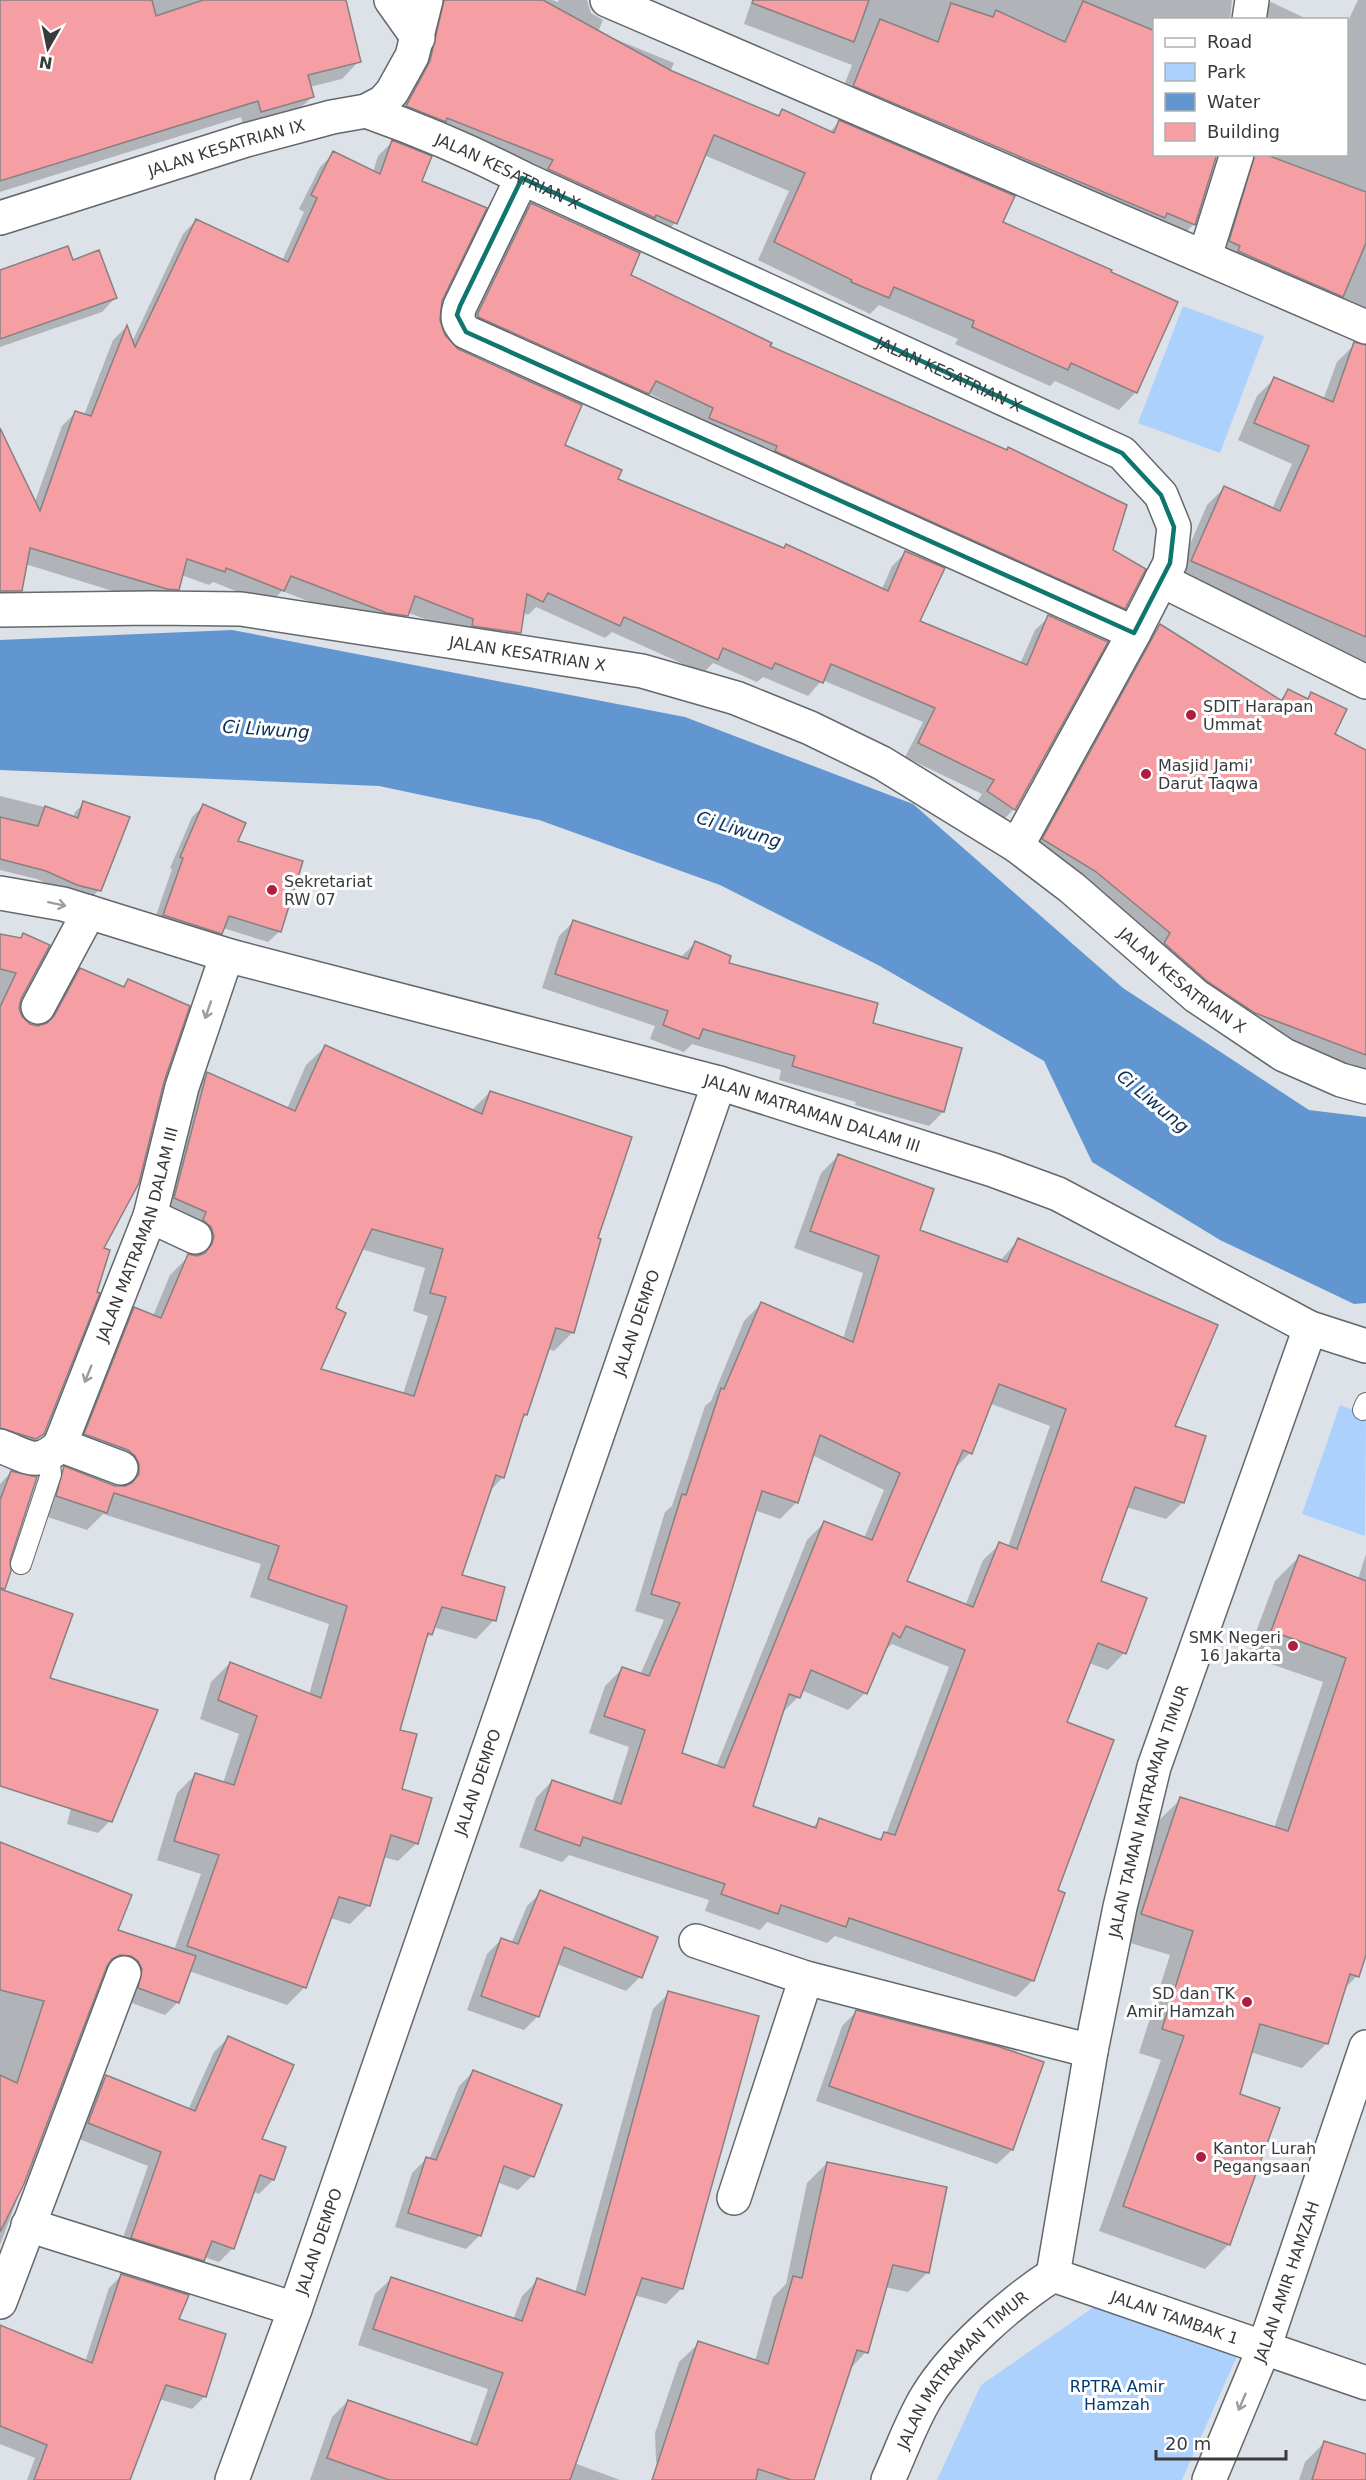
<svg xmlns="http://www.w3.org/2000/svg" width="1366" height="2480" font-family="'DejaVu Sans',sans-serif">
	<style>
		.green { fill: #acd1fd }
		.water { fill: #6296d1 }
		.shadow { fill: #0003; fill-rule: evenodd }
		.building { fill: #f59ea4; stroke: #888080; stroke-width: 1.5; fill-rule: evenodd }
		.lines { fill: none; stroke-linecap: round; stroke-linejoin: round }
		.lane-casing { stroke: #63686d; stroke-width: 22 }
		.street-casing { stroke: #63686d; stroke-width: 36 }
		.lane { stroke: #fff; stroke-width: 20 }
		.street { stroke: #fff; stroke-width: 33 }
		.oneway { stroke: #9c9c9e }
		.marked { fill: none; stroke: #0f766e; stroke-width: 4.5; stroke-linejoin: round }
		.poi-dot { fill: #b11d40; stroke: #fff; stroke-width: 2 }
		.labels { text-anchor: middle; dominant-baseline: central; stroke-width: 6; stroke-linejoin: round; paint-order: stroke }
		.street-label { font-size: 16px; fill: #383a3c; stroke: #fff }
		.poi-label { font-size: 16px; fill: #383a3c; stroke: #fff; text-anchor: start }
		.park-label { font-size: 16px; fill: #013b72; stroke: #fff }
		.water-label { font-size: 18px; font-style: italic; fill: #0c3158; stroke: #fff }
	</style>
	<rect width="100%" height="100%" fill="#dde2e8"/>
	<g class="green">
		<path d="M1183 306 1264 336 1220 453 1138 423Z"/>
		<path d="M1340 1405 1366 1414 1365 1536 1302 1514Z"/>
		<path d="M1107 2298 1238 2354 1182 2480H937L981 2385Z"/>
	</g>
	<path class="water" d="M232 630 685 717 913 804 1123 988 1309 1110 1366 1117V1303L1354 1304 1220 1240 1092 1162 1044 1061 878 965 720 885 539 820 379 786 0 770V640Z"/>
	<g class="shadow">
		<path d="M0 0H344L359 61 342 79 309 87 312 97 294 114 244 128 241 117 0 192Z"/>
		<path d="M418 0H552L558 2 559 0H587L591 13 603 20 598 32 674 63 670 72 776 117 782 111 829 133 839 122 1001 223 1136 392 1119 410 1055 381 1050 386 955 344 958 339 879 305 870 314 758 260 789 191 704 155 675 223 658 241 389 123Z"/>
		<path d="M752 0H1232L1230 20H1154V154L1194 224 1176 242 837 103 852 65 744 24Z"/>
		<path d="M1358 0H1366V338L1213 258 1239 154H1346V25Z"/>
		<path d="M1271 2 1309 20H1254Z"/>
		<path d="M392 142 420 182 441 300 438 320 443 336 563 446 616 479 783 549 786 546 882 589 892 566 906 552 917 621 1020 664 1035 630 1049 617 1106 642 1014 809 1000 823 974 806 982 794 905 757 923 722 822 680 808 696 763 677 757 682 713 663 703 673 612 632 605 638 536 607 528 615 523 612 519 633 506 646 460 633 407 612 392 629 372 626 282 591 269 604 213 582 209 585 181 575 177 589 163 603H152L25 564 22 581 8 595 0 594V432L34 504 62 426 76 412 84 415 113 340 126 327 132 342 183 234 196 220 282 261 304 212 299 209 320 167 334 153 373 172 378 156Z"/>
		<path d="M531 204 629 275 768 346 1111 550 1124 608 1113 619 699 429 703 420 648 393 637 405 467 328 520 216Z"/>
		<path d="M72 262 115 298 102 312 0 347V272Z"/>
		<path d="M1355 344 1366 346V662L1175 579 1207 505 1224 488 1272 509 1292 464 1238 440 1257 396 1274 379 1323 400 1337 362Z"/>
		<path d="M1160 626 1279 701 1288 691 1306 700 1312 694 1333 734 1366 752V1088L1240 1027 1029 854 1145 641Z"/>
		<path d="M0 796 41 806 73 818 75 812 84 803 99 890 91 898 68 893 37 879 0 870Z"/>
		<path d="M203 806 236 842 280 931 268 942 223 928 209 945 152 927 172 869 170 868 192 817Z"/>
		<path d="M573 922 680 958 695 943 727 964 871 1024 943 1112 929 1126 855 1105 856 1102 779 1080 781 1070 692 1044 684 1052 650 1039 655 1026 542 988 559 936Z"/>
		<path d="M0 935 19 939 24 935 18 1008 21 1017 29 1025 38 1027 45 1025 68 983 81 970 121 988 128 981 102 1249 43 1433 30 1446 0 1443Z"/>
		<path d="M325 1047 471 1111 490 1092 596 1239 573 1332 554 1351 548 1349 526 1415 520 1421 503 1477 489 1492 461 1576 494 1620 476 1639 433 1627 431 1634 424 1641 399 1731 400 1790 417 1843 398 1861 383 1857 369 1905 350 1924 330 1918 305 1987 287 2005 189 1971 178 2002 165 2015 126 2001 118 1968H104L0 2245V1844L116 1930 174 1950 201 1874 157 1860 177 1793 196 1774 223 1783 239 1734 200 1719 211 1682 230 1663 309 1695 329 1624 250 1597 261 1564 103 1514 87 1530 39 1514 44 1488 63 1469 121 1488V1484L67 1453 116 1327 135 1309 153 1316 170 1275 189 1256 196 1257 192 1245 156 1216 189 1093 207 1074 287 1109 306 1065ZM361 1249 425 1268 413 1311 428 1316 403 1394 319 1370 334 1309Z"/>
		<path d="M838 1156 918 1231 1000 1261 1019 1239 1173 1427 1204 1437 1182 1503 1166 1519 1126 1507 1100 1582 1124 1653 1108 1670 1089 1663 1065 1723 1056 1891 1033 1980 1016 1997 835 1936 827 1943 767 1922 760 1930 705 1911 709 1900 569 1855 562 1862 519 1847 536 1798 552 1781 612 1802 629 1747 589 1733 605 1686 622 1669 640 1675 664 1620 635 1611 665 1512 672 1506 705 1406 711 1401 744 1321 761 1304 843 1339 863 1273 794 1248 821 1173ZM989 1403 1050 1426 1008 1547 1000 1544 983 1560 965 1606 905 1582 953 1470 970 1453ZM812 1455 884 1490 864 1538 824 1523 807 1540 716 1767 680 1754 754 1510 780 1519 797 1502ZM892 1644 949 1667 886 1834 877 1840 820 1820 812 1828 752 1807 781 1714 798 1697 801 1690 848 1710 865 1693 882 1653Z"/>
		<path d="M11 1472 8 1560 10 1570 2 1591 48 1679 110 1821 98 1833 67 1824 75 1791 0 1749V1484Z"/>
		<path d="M1366 1554V1950L1357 1976 1343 1990 1326 2044 1302 2068 1250 2052 1238 2095 1229 2244 1205 2269 1099 2231 1161 2060 1139 2053 1170 1955 1117 1939 1156 1823 1181 1799 1274 1828 1323 1682 1247 1656 1275 1581 1299 1557 1358 1579Z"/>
		<path d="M541 1892 640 1977 626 1991 557 1964 538 2016 524 2030 467 2010 487 1954 501 1940 511 1944 527 1906Z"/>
		<path d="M669 1993 682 2288 666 2304 634 2295 574 2463 620 2480H310L332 2417 348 2401 469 2444 488 2389 358 2345 375 2294 391 2279 513 2320 522 2296 538 2280 575 2293 653 2009Z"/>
		<path d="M856 2012 1012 2150 997 2164 816 2101 842 2026Z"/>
		<path d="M228 2038 273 2180 259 2194 253 2192 233 2248 219 2262 204 2257 188 2274 118 2252 148 2166 74 2137 92 2091 106 2077 188 2110 214 2052Z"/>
		<path d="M473 2072 532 2176 518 2190 497 2182 480 2235 466 2249 395 2227 412 2173 426 2159 429 2160 459 2086Z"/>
		<path d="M827 2163 928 2272 908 2292 885 2287 866 2352 849 2370 812 2480H711L656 2462 655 2433 679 2362 699 2343 755 2361 773 2297 786 2284 807 2183Z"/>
		<path d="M121 2276 177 2320 224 2335 204 2397 192 2409 159 2399 129 2480H27L35 2458 0 2444V2327L85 2362 109 2288Z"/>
		<path d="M1324 2443 1366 2455V2480H1299L1305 2462Z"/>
	</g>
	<g class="building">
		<path d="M0 0H152L156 16 203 0H346L361 62 308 75 314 97 261 112 258 101 0 181Z"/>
		<path d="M444 0H543L672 71 779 116 782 109 834 133 839 120 1015 196 1003 222 1112 270 1111 272 1178 302 1137 393 1071 363 1068 370 972 327 974 321 894 287 889 298 851 282 852 280 774 242 805 173 714 135 677 224 656 215 655 218 548 169 553 160 447 118 446 122 406 106 430 61Z"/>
		<path d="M753 0H869L854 42 752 3Z"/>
		<path d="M1083 1 1155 31V154H1217L1195 225 1167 213 1165 218 853 86 880 19 938 42 951 3 993 17 996 10 1065 42Z"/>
		<path d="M392 140 432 156 422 181 487 208 442 301 440 320 445 335 458 349 582 405 565 445 622 470 618 479 784 548 786 544 888 591 905 551 945 568 920 621 1027 665 1048 615 1108 642 1015 810 987 791 994 780 918 743 935 708 831 664 823 683 775 663 772 669 723 648 718 660 624 617 620 626 548 593 543 602 527 594 521 633 472 626 473 619 415 596 408 616 387 613 291 576 284 591 226 568 225 572 187 559 179 590 167 589 30 548 22 591H0V428L40 511 75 411 91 416 127 325 135 347 196 219 288 262 317 198 311 195 333 151 380 174Z"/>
		<path d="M1255 154H1264L1366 192V243L1343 297 1238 251 1240 246 1229 241Z"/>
		<path d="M531 203 640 253 631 275 772 343 770 346 1007 450 1008 447 1127 505 1113 550 1146 569 1125 609 775 451 777 446 709 418 713 408 656 381 649 394 478 317V313Z"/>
		<path d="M68 246 73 260 99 250 117 298 0 339V270Z"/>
		<path d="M1354 342 1366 345V637L1191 561 1224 486 1280 511 1309 446 1254 423 1274 377 1333 402Z"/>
		<path d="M1160 624 1282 701 1288 689 1308 699 1311 692 1347 709 1335 734 1366 750V1055L1255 1013 1207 981 1164 943 1170 933 1095 871 1042 839Z"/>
		<path d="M83 801 130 817 101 891 77 885 46 871 0 859V817L38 826 45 806 78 818Z"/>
		<path d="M203 804 246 823 238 841 303 861 281 932 229 916 222 934 163 915 183 858 180 857Z"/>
		<path d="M573 920 688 959 695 941 731 956 729 963 878 1003 873 1023 962 1048 944 1112 792 1066 795 1056 703 1029 699 1039 663 1025 668 1011 555 974Z"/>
		<path d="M23 933 50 945 21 999 19 1008 22 1016 30 1024 38 1026 47 1023 54 1016 80 968 124 987 128 979 190 1006 164 1082 139 1183 104 1248 110 1250 97 1292 100 1293 44 1434 36 1439 0 1428V1007L16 973 0 969V934L21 938Z"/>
		<path d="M325 1045 482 1114 490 1091 632 1137 598 1238 601 1239 574 1333 556 1328 527 1415 524 1414 504 1478 496 1475 462 1575 505 1587 496 1621 442 1607 432 1635 428 1633 400 1730 417 1734 402 1789 432 1798 418 1844 391 1835 370 1906 339 1897 306 1988 187 1946 219 1855 174 1841 195 1773 234 1785 257 1716 218 1700 230 1662 321 1698 347 1606 268 1579 279 1546 114 1493 107 1513 56 1496 64 1466 115 1486H125L132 1483 139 1474V1464L135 1456 128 1450 84 1434 134 1307 161 1318 188 1254 197 1256 205 1253 212 1244 214 1236 211 1227 203 1220 206 1212 174 1198 207 1072 295 1111ZM372 1229 443 1249 430 1293 446 1297 414 1396 321 1369 346 1313 336 1308Z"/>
		<path d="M838 1154 934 1189 920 1230 1007 1262 1018 1238 1218 1325 1175 1426 1206 1436 1184 1503 1135 1487 1101 1581 1147 1598 1126 1654 1098 1643 1067 1722 1114 1740 1058 1890 1065 1893 1034 1981 849 1918 846 1927 781 1905 778 1914 721 1894 725 1884 583 1837 580 1846 535 1830 552 1780 621 1804 645 1730 604 1716 622 1667 649 1676 680 1603 651 1594 682 1494 686 1495 721 1388 724 1389 761 1302 853 1342 879 1256 810 1231ZM999 1384 1066 1409 1017 1549 999 1542 973 1607 907 1581 963 1450 972 1454ZM820 1435 900 1473 872 1540 824 1521 724 1768 682 1753 762 1491 798 1503ZM906 1626 965 1650 895 1835 884 1832 881 1840 819 1818 816 1828 753 1806 789 1694 800 1698 811 1670 867 1694 893 1633 900 1638Z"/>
		<path d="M11 1471 37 1477 10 1560 11 1571 5 1589 0 1588V1500Z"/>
		<path d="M1299 1555 1366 1581V1955L1359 1977 1350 1974 1328 2044 1260 2024 1240 2094 1280 2108 1230 2245 1123 2206 1184 2036 1162 2029 1193 1931 1141 1914 1180 1797 1288 1831 1346 1658 1271 1631Z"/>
		<path d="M0 1589 73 1614 50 1678 158 1710 112 1822 0 1786Z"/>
		<path d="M0 1842 132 1895 118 1930 196 1956 179 2003 138 1988 142 1969 138 1961 131 1956 120 1955 112 1959 107 1966 24 2184 0 2232V2075L17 2083 44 2001 0 1990Z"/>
		<path d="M540 1890 658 1937 642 1978 564 1947 539 2017 481 1996 501 1938 518 1944Z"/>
		<path d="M668 1991 759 2016 683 2289 642 2278 570 2480H389L327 2458 348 2400 477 2445 503 2373 373 2329 391 2277 522 2321 537 2278 585 2295Z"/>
		<path d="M856 2010 997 2046 1044 2062 1013 2150 829 2086Z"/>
		<path d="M228 2036 294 2065 262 2139 286 2147 274 2180 260 2175 234 2249 212 2241 204 2261 131 2238 161 2152 88 2123 106 2075 195 2111Z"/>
		<path d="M473 2070 562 2105 534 2177 504 2166 481 2236 408 2213 426 2157 436 2160Z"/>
		<path d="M827 2162 947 2187 929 2273 893 2265 868 2353 857 2350 814 2480H791L758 2469 756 2480H652L698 2341 768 2364 793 2276 802 2278Z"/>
		<path d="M121 2274 189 2295 179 2319 226 2334 206 2397 166 2385 130 2480H34L47 2445 0 2426V2325L92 2363Z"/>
		<path d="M1324 2441 1366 2454V2480H1312Z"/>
	</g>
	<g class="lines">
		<defs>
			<g id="lane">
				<path d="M1363 1410 1366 1403"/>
				<path d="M21 1564 51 1474 49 1456"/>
			</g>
			<g id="street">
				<path d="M391 0 418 38"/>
				<path d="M607 0 1366 327"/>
				<path d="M1249 20 1252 0"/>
				<path id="s1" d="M366 111C420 130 472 152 522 178L1122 453 1161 495 1174 527 1170 563 1134 633 1017 846"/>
				<path d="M522 178 460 306C456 318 458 323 466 332L1134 633"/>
				<path id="s2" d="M0 218 246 140 332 117 366 111 383 102 392 92 412 56 426 0"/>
				<path d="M1205 256 1237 154"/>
				<path d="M1161 580 1366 682"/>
				<path id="s3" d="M0 610 152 608 241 609 642 671 736 698 810 728 882 763 1017 846 1072 888 1196 996 1284 1055 1341 1080 1366 1087"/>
				<path id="s4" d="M0 893 63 904 230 956 719 1083 993 1170 1058 1194 1310 1328 1366 1346"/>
				<path d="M38 1007 89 912"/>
				<path d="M150 1216 195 1237"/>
				<path d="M60 1445 121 1468"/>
				<path id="s5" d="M0 1446C27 1456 37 1468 60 1445L150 1216 182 1087 222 969 230 956"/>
				<path d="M696 1941 806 1978 1091 2051"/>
				<path d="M734 2198 806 1978"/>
				<path d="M28 2225 295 2309"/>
				<path id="s6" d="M1053 2275 1091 2051 1120 1907 1154 1767 1310 1328"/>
				<path id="s7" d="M1053 2275 1366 2383"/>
				<path d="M0 2302 124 1973"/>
				<path id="s8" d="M232 2480 295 2309 719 1083"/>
				<path id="s9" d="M888 2480C901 2452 911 2422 927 2396 953 2353 1011 2302 1053 2275"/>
				<path id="s10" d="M1209 2480 1264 2348 1366 2047"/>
			</g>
		</defs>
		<use href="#lane" class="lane-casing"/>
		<use href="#street" class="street-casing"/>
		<use href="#lane" class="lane"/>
		<use href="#street" class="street"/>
	</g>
	<defs><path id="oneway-shaft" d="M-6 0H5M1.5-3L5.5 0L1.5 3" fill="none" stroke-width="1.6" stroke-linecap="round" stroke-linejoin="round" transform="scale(1.5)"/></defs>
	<g class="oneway">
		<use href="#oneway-shaft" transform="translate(57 904) rotate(12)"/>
		<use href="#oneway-shaft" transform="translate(208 1010) rotate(109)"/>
		<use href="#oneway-shaft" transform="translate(88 1374) rotate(112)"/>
		<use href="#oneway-shaft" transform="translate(1242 2402) rotate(113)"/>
	</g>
	<path class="marked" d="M522 178 1122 453 1161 495 1174 527 1170 563 1134 633 466 332 457 315 460 306Z"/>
	<g class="poi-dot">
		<circle cx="1191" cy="715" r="6"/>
		<circle cx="1146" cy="774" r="6"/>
		<circle cx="272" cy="890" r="6"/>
		<circle cx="1293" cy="1646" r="6"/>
		<circle cx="1247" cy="2002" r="6"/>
		<circle cx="1201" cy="2157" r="6"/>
	</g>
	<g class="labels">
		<g class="street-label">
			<text stroke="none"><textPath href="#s2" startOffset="237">JALAN KESATRIAN IX</textPath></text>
			<text stroke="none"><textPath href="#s1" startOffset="154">JALAN KESATRIAN X</textPath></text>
			<text stroke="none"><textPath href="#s1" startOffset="640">JALAN KESATRIAN X</textPath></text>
			<text stroke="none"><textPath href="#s3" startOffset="531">JALAN KESATRIAN X</textPath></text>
			<text stroke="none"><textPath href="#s3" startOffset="1276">JALAN KESATRIAN X</textPath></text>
			<text stroke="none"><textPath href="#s4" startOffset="842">JALAN MATRAMAN DALAM III</textPath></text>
			<text stroke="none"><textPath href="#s5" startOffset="291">JALAN MATRAMAN DALAM III</textPath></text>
			<text stroke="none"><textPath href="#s8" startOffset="1226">JALAN DEMPO</textPath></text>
			<text stroke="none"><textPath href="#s8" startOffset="740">JALAN DEMPO</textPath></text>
			<text stroke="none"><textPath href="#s6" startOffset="474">JALAN TAMAN MATRAMAN TIMUR</textPath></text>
			<text stroke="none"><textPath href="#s8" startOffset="254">JALAN DEMPO</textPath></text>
			<text stroke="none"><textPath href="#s10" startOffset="213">JALAN AMIR HAMZAH</textPath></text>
			<text stroke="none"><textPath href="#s7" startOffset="129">JALAN TAMBAK 1</textPath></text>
			<text stroke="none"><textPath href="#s9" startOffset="135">JALAN MATRAMAN TIMUR</textPath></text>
		</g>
		<g class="poi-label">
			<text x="1203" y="706">SDIT Harapan<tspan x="1203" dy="18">Ummat</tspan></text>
			<text x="1158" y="765">Masjid Jami'<tspan x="1158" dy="18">Darut Taqwa</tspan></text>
			<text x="284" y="881">Sekretariat<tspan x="284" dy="18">RW 07</tspan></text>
			<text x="1281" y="1637" text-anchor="end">SMK Negeri<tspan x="1281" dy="18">16 Jakarta</tspan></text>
			<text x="1235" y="1993" text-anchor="end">SD dan TK<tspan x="1235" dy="18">Amir Hamzah</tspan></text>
			<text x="1213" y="2148">Kantor Lurah<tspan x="1213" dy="18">Pegangsaan</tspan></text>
		</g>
		<g class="park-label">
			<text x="1117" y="2386">RPTRA Amir<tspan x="1117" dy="18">Hamzah</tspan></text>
		</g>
		<g class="water-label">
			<text transform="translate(266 729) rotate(4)">Ci Liwung</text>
			<text transform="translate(739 829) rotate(17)">Ci Liwung</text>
			<text transform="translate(1153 1101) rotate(40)">Ci Liwung</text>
		</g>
	</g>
	<rect x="1153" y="18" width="195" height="138" fill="#ffffff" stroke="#afb0b1" stroke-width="1.5"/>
	<rect x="1165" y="38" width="30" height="9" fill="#ffffff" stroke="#afb0b1" stroke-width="1.5"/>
	<text x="1207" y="48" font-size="18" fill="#383a3c">Road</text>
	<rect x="1165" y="63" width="30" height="18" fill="#acd1fd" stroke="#afb0b1" stroke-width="1.5"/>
	<text x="1207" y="78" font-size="18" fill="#383a3c">Park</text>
	<rect x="1165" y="93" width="30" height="18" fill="#6296d1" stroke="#afb0b1" stroke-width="1.5"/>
	<text x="1207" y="108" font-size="18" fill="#383a3c">Water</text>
	<rect x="1165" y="123" width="30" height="18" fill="#f59ea4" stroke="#afb0b1" stroke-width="1.5"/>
	<text x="1207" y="138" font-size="18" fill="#383a3c">Building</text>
	<g transform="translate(48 48) rotate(189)" stroke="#ffffff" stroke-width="4.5" paint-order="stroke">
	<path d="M0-4.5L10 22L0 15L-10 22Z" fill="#383a3c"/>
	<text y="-9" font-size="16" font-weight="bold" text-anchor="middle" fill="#383a3c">N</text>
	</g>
	<path d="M1156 2450v9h130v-9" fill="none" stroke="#383a3c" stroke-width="3"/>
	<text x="1165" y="2450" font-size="18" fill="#383a3c" stroke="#ffffff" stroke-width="4.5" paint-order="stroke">20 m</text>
</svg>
